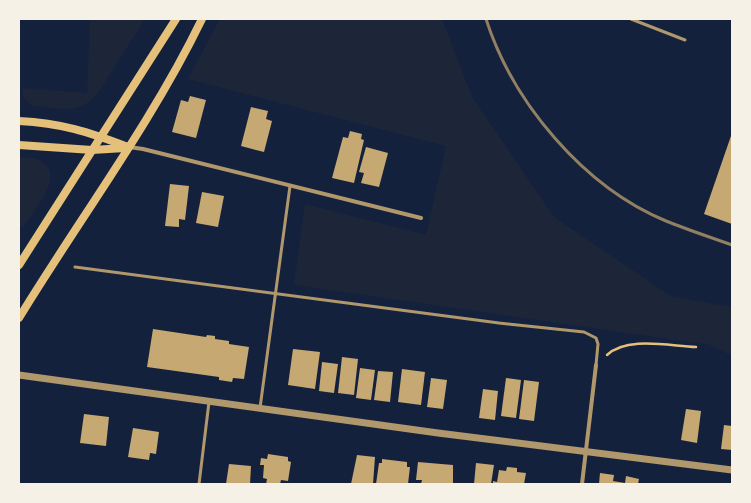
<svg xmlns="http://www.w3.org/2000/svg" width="751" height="503" font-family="Arial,sans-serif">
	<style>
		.green { fill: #1d2539 }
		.building { fill: #c6a872 }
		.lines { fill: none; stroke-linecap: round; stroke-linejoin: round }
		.path { stroke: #e5c07b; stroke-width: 2.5 }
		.service { stroke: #b1986c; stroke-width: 3 }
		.minor { stroke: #b1986c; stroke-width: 4 }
		.tertiary { stroke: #b1986c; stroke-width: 7 }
		.secondary { stroke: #e5c07b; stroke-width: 8 }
		.rail { stroke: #918062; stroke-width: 3 }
	</style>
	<rect width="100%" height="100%" fill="#14213d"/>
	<g class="green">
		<path d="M90 19H145L98 93C79 116 59 108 33 106 26 101 22 97 22 88L87 93Z"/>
		<path d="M220 19H442L472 97 554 217 672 297 732 307V356L711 345 294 285 305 204 426 235 446 146 188 79Z"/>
		<path d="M19 157C78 159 39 203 23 228L19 225Z"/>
	</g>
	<g class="building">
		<path d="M190 96 206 100 196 138 172 132 181 100 188 102Z"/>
		<path d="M251 107 268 111 266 119 272 121 264 152 241 146Z"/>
		<path d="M350 131 362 134 361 139 364 140 354 183 332 178 343 137 348 138Z"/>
		<path d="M732 133V224L704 214Z"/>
		<path d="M366 147 388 153 379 187 361 183 364 173 359 172Z"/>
		<path d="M170 184 189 186 185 220 179 219V227L165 226Z"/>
		<path d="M202 192 224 196 218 227 196 223Z"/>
		<path d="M153 329 206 337 207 335 215 336V339L229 341V344L249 347 244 379 233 378 232 382 219 380V377L147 367Z"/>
		<path d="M293 349 320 352 315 389 288 385Z"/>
		<path d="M342 357 358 359 354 395 338 393Z"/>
		<path d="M322 362 338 364 334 393 319 391Z"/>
		<path d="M360 368 375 370 371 400 356 398Z"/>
		<path d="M402 369 425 372 421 405 398 402Z"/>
		<path d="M378 371 393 372 390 402 374 400Z"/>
		<path d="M431 378 447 380 443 409 427 407Z"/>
		<path d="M506 378 521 380 516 418 501 416Z"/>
		<path d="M524 380 539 382 534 421 519 419Z"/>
		<path d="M483 389 498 391 495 420 479 418Z"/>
		<path d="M686 409 701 411 697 443 681 440Z"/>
		<path d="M84 414 109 417 106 446 80 443Z"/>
		<path d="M724 425 732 426V450L721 449Z"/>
		<path d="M133 428 159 432 156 454 150 453 149 460 128 457Z"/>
		<path d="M268 454 288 457V461L291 462 288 481 281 480 280 484H266L267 479 263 478 264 465H260L261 458 267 459Z"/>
		<path d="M357 455 375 457 373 484H351Z"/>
		<path d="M382 459 407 462V467H410L408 484H376L379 463H382Z"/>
		<path d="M418 462 453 465V484H421L422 480H416Z"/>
		<path d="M476 463 494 465 491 484H474Z"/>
		<path d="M229 464 251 466 250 484H226Z"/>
		<path d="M507 467 517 468V472L526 473 524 484H493V481L497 482 499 470 506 471Z"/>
		<path d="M600 473 614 475 613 481 625 483 626 476 639 479 638 484H599Z"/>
	</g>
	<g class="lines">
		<path class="path" d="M607 355C627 336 669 346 696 347"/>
		<g class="service">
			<path d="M631 19 685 40"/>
			<path d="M75 267 499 323 584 332 596 338 598 344 596 365"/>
			<path d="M260 408 290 186"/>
			<path d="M199 484 209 402"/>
		</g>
		<g class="minor">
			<path d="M129 147 143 149 421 218"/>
			<path d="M582 484 596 365"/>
		</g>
		<path class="tertiary" d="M19 375 438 433 732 470"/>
		<g class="secondary">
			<path d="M19 121C61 123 89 132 128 147"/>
			<path d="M19 145 92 150 125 148"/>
			<path d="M19 265 176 19"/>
			<path d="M19 318C80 218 151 124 202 19"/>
		</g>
		<path class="rail" d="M486 19C513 103 584 187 666 221 688 230 710 237 732 245"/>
	</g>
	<rect width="751" height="503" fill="none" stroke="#f6f1e7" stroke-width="40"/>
</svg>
